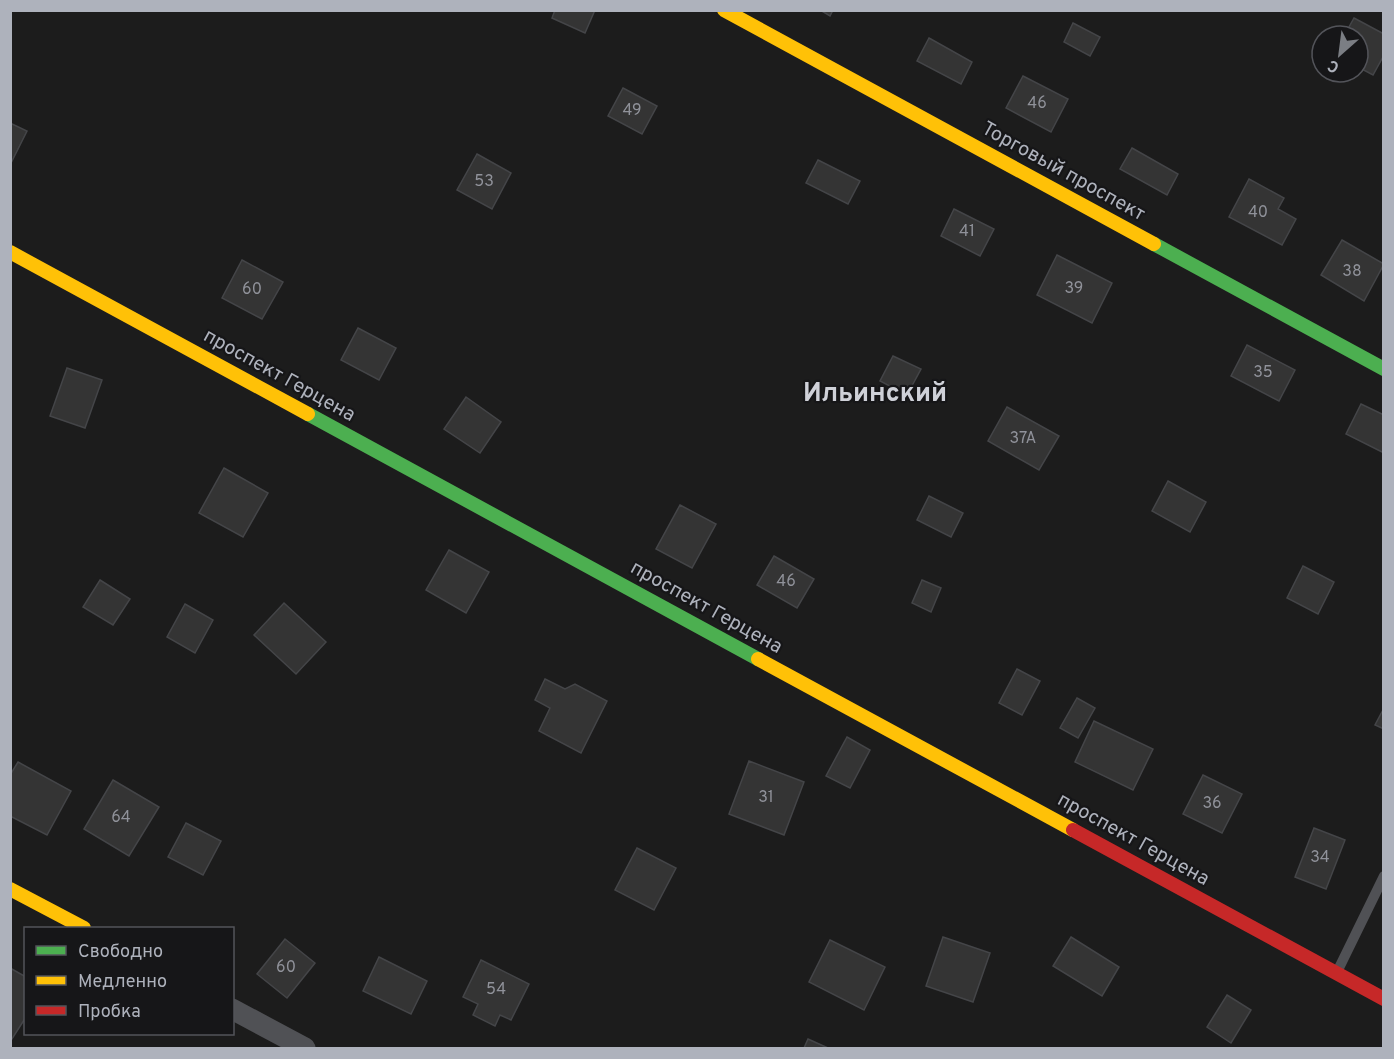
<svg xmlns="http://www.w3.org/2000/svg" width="1394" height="1059" font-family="Overpass,sans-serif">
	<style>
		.building { fill: #343434; stroke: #444548; stroke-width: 1.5 }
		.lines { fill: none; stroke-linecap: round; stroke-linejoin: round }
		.lane { stroke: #505155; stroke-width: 10 }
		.street { stroke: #505155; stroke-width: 21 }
		.fast { stroke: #4caf50; stroke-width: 14 }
		.slow { stroke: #ffc107; stroke-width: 14 }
		.jam { stroke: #c62828; stroke-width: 14 }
		.labels { text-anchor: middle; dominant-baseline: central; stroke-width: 4.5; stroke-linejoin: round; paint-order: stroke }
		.number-label { font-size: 16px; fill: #90929a }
		.street-label { font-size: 20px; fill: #aeb2bc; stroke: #161618 }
		.district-label { font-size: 26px; font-weight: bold; fill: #cfd1d8; stroke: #161618 }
	</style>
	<rect width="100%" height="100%" fill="#1c1c1c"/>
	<g class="building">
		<path d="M555 10H595L585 33 552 18Z"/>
		<path d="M820 10H833L830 16Z"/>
		<path d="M1354 18 1384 34V55L1373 75 1358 67V36H1344Z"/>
		<path d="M1073 23 1100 37 1090 56 1064 42Z"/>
		<path d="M929 38 972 62 961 84 917 61Z"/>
		<path d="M1023 76 1068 99 1051 132 1006 108Z"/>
		<path d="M623 88 657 106 642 134 608 116Z"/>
		<path d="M10 123 27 131 11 163H10Z"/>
		<path d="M1132 148 1178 174 1167 195 1120 169Z"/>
		<path d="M477 154 511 173 492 209 457 190Z"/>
		<path d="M818 160 860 181 848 204 806 183Z"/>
		<path d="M1249 179 1284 198 1278 209 1296 219 1282 245 1229 217Z"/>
		<path d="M954 209 994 229 980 256 941 236Z"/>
		<path d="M1342 240 1384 264 1364 301 1321 275Z"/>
		<path d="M1057 255 1112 283 1092 323 1037 295Z"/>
		<path d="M242 260 283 282 262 319 222 298Z"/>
		<path d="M358 328 396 348 379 380 341 360Z"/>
		<path d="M1247 345 1295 370 1279 401 1231 376Z"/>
		<path d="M893 356 921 369 907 395 880 381Z"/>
		<path d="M67 368 102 380 85 428 50 416Z"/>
		<path d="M466 397 501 422 480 453 444 429Z"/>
		<path d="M1361 404 1384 415V453L1346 434Z"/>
		<path d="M1007 407 1059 436 1039 470 988 441Z"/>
		<path d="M224 468 268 493 243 537 199 513Z"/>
		<path d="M1168 481 1206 502 1190 532 1152 511Z"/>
		<path d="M929 496 963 513 951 537 917 520Z"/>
		<path d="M680 505 716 524 692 568 656 549Z"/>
		<path d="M449 550 489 572 466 613 426 590Z"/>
		<path d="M774 556 814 579 797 608 757 585Z"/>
		<path d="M1303 566 1334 582 1318 614 1287 598Z"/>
		<path d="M100 580 130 599 113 625 83 607Z"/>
		<path d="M922 580 941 588 931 612 912 603Z"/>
		<path d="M284 603 326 642 296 674 254 635Z"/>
		<path d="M185 604 213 620 195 653 167 637Z"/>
		<path d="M1017 669 1040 681 1022 715 999 703Z"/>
		<path d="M545 679 565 689 575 684 607 701 581 753 539 731 550 708 535 700Z"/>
		<path d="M1077 698 1095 708 1078 738 1060 728Z"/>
		<path d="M1384 708V729L1375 725Z"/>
		<path d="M1094 721 1153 749 1133 790 1075 762Z"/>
		<path d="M847 737 870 750 850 788 826 776Z"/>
		<path d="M749 761 804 782 784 835 729 814Z"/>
		<path d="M18 762 71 791 47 835 10 816V775Z"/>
		<path d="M1203 775 1242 794 1222 833 1183 814Z"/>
		<path d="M113 780 159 807 129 856 84 829Z"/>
		<path d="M186 823 221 841 203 875 168 857Z"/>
		<path d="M1314 828 1345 840 1326 889 1295 877Z"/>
		<path d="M637 848 676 868 654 910 615 890Z"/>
		<path d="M943 937 990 953 973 1002 926 986Z"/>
		<path d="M1071 937 1119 967 1102 996 1053 966Z"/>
		<path d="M285 939 315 963 287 998 257 974Z"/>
		<path d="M830 940 885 967 864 1010 809 982Z"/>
		<path d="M379 957 427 981 411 1014 363 991Z"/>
		<path d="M481 960 529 984 511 1020 500 1015 495 1026 473 1015 478 1004 463 997Z"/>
		<path d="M10 968 26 977V1017L10 1042Z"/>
		<path d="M1227 995 1251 1010 1231 1043 1207 1027Z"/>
		<path d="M808 1039 828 1048H804Z"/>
	</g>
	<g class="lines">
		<path class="lane" d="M1338 970 1384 876"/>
		<path class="street" d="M232 1009 305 1048"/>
		<g class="fast">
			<path d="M1154 244 1384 369"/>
			<path d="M308 414 758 659"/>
		</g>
		<g class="slow">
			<path d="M724 10 1154 244"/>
			<path d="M10 252 308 414"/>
			<path d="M758 659 1073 830"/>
			<path d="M10 889 84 928"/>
		</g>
		<path class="jam" d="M1073 830 1384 999"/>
	</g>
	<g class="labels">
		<g class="number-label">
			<text x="1037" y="104">46</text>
			<text x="632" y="111">49</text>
			<text x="484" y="182">53</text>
			<text x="1258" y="213">40</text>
			<text x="967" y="232">41</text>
			<text x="1352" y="272">38</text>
			<text x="1074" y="289">39</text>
			<text x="252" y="290">60</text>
			<text x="1263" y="373">35</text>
			<text x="1023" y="439">37А</text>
			<text x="786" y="582">46</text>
			<text x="766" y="798">31</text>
			<text x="1212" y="804">36</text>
			<text x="121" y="818">64</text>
			<text x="1320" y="858">34</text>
			<text x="286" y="968">60</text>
			<text x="496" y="990">54</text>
		</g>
		<g class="street-label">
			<text transform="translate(1063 172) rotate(29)">Торговый проспект</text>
			<text transform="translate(279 376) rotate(29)">проспект Герцена</text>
			<text transform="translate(706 608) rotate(29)">проспект Герцена</text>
			<text transform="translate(1133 840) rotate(29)">проспект Герцена</text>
		</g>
		<g class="district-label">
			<text x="875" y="394">Ильинский</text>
		</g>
	</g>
	<rect width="1394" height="1059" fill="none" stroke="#aeb2bc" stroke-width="24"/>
	<rect x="24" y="927" width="210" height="108" fill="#161618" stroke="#53545a" stroke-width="1.5"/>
	<rect x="36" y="946" width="30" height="9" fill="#4caf50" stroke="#53545a" stroke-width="1.5"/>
	<text x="78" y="957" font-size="18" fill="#aeb2bc">Свободно</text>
	<rect x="36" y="976" width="30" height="9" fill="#ffc107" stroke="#53545a" stroke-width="1.5"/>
	<text x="78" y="987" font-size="18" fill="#aeb2bc">Медленно</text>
	<rect x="36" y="1006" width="30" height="9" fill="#c62828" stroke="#53545a" stroke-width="1.5"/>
	<text x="78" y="1017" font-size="18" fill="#aeb2bc">Пробка</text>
	<g transform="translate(1340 54) rotate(208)"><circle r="28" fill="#161618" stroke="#53545a" stroke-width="1.5"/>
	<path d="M0-4.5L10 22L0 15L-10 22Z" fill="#7b7e84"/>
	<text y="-9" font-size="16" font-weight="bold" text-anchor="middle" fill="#aeb2bc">С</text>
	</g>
</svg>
